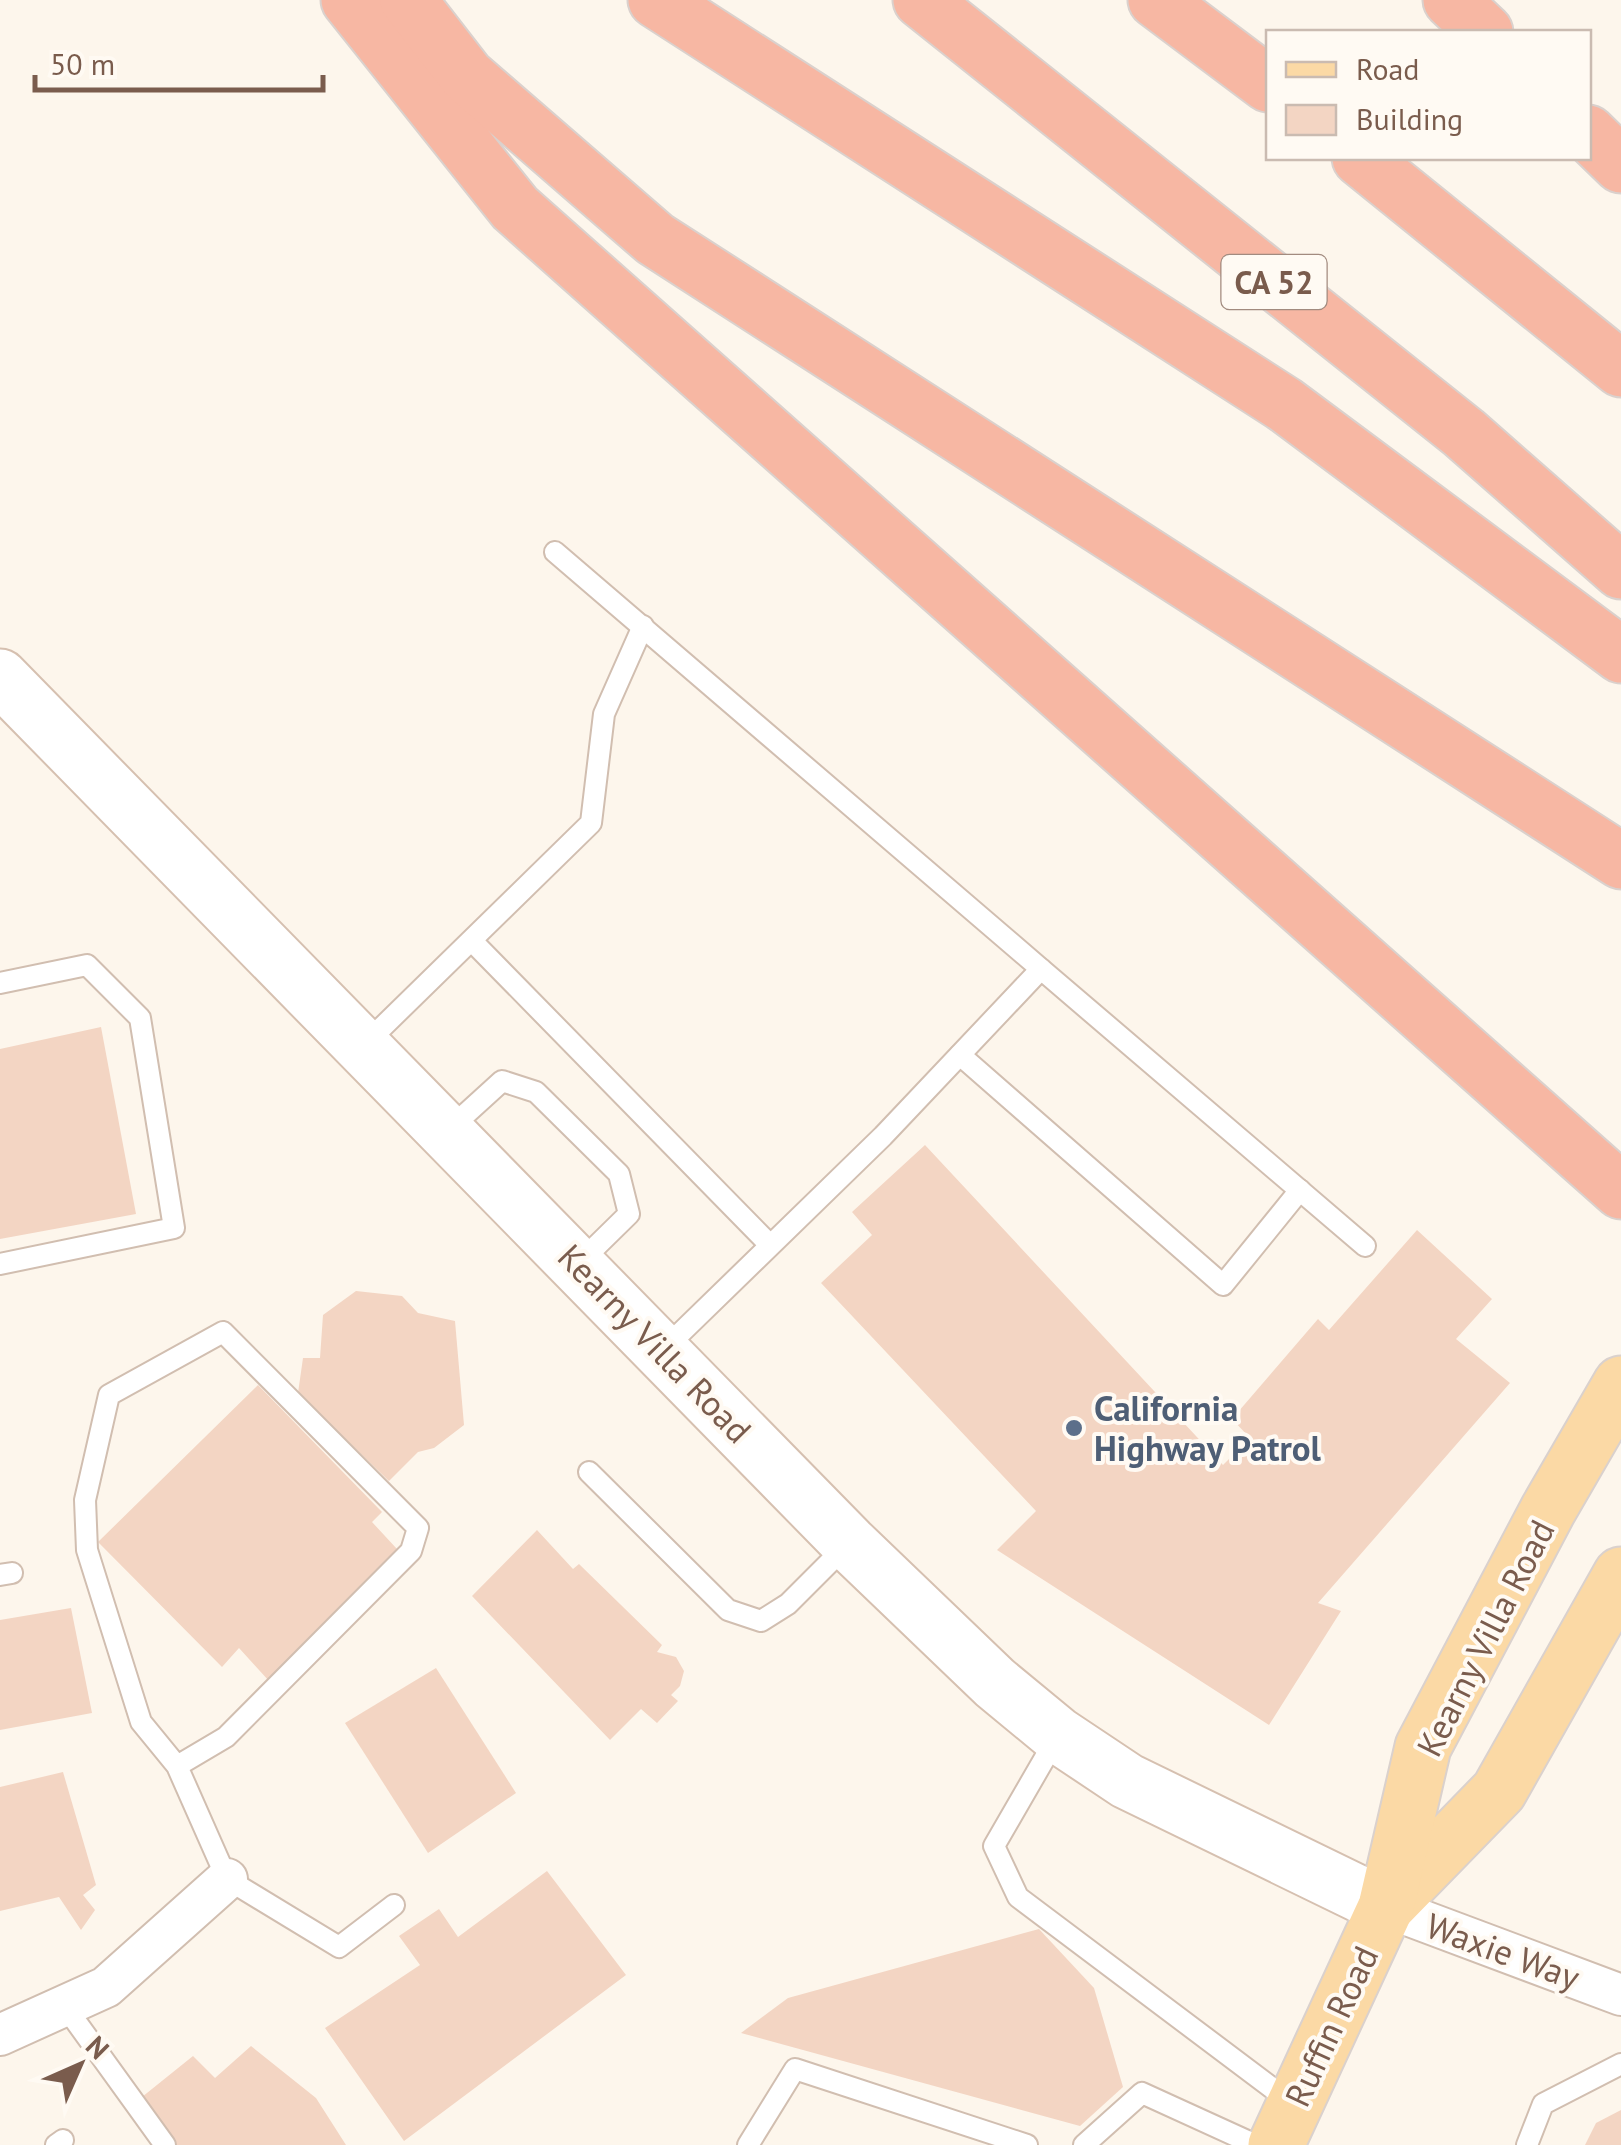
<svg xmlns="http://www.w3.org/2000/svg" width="1621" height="2145" font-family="'PT Sans',sans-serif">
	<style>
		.building { fill: #f3d5c3 }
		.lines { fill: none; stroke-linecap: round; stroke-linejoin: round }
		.lane-casing { stroke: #d1beb0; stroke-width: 24 }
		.street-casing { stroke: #d1beb0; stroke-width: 44 }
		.secondary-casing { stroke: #d6c0b0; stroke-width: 59 }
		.primary-casing { stroke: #dad1cd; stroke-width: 59 }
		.highway-casing { stroke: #dad1cd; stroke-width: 59 }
		.lane { stroke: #fff; stroke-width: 20 }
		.street { stroke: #fff; stroke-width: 40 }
		.secondary { stroke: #fff; stroke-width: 55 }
		.primary { stroke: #fbd9a5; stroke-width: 55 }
		.highway { stroke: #f7b7a3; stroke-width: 55 }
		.service-dot { fill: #5c6f8a; stroke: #fffaf3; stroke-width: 4 }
		.labels { text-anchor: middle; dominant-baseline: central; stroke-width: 8; stroke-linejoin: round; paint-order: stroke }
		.shield { fill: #fffaf3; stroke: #a28b7f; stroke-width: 2.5 }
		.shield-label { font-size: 32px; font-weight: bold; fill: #7a5c4d }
		.street-label { font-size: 35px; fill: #7a5c4d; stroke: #fffaf3 }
		.service-label { font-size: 35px; font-weight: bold; fill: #4e5e75; stroke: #fffaf3; text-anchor: start }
	</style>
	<rect width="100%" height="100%" fill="#fdf6ec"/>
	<g class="building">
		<path d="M101 1027 136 1214 0 1239V1049Z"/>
		<path d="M925 1145 1223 1465 1250 1438 1232 1419 1318 1319 1329 1330 1417 1230 1492 1299 1456 1339 1510 1383 1318 1603 1341 1611 1269 1725 997 1550 1036 1511 821 1283 872 1235 852 1212Z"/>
		<path d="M356 1291 402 1296 418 1313 455 1321 464 1425 434 1448 418 1452 389 1481 298 1393 303 1358H320L323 1315Z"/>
		<path d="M258 1385 382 1512 372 1522 397 1549 269 1681 239 1648 222 1667 98 1542Z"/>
		<path d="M537 1530 573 1569 579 1564 662 1645 657 1652 676 1657 684 1671 680 1686 671 1695 678 1701 657 1723 641 1709 610 1740 472 1596Z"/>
		<path d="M71 1608 92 1713 0 1730V1620Z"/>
		<path d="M436 1668 516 1793 428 1853 345 1723Z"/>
		<path d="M63 1772 96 1885 83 1895 95 1910 81 1930 59 1897 0 1911V1787Z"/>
		<path d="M547 1871 626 1975 404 2141 325 2028 420 1965 399 1936 439 1909 458 1937Z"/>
		<path d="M1039 1929 1094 1988 1123 2087 1080 2126 741 2033 788 1998Z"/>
		<path d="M251 2046 316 2098 346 2145H177L142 2097 193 2056 215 2078Z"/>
		<path d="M1621 2110V2145H1585L1596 2123Z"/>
	</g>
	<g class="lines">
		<defs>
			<g id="lane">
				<path d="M555 552 1041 969 883 1136 663 1350"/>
				<path d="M472 941 770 1245"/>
				<path d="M1041 969 1365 1246"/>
				<path d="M0 983 87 965 140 1018 174 1228 0 1264"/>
				<path d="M364 1045 591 823 604 714 643 626"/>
				<path d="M960 1055 1223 1285 1300 1190"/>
				<path d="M447 1131 502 1081 536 1092 619 1174 629 1214 578 1264"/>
				<path d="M589 1472 728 1610 761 1621 788 1604 849 1543"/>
				<path d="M0 1575 12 1573"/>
				<path d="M1057 1737 994 1846 1018 1897 1292 2103"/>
				<path d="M177 1766 141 1722 87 1550 85 1500 109 1395 223 1332 418 1528 411 1551 226 1737 177 1766 227 1879 339 1947 394 1905"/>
				<path d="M64 2005 165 2145"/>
				<path d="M56 2145 63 2140"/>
				<path d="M748 2145 795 2069 1027 2145"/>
				<path d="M1084 2145 1142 2093 1256 2145"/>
				<path d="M1527 2145 1543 2104 1621 2064"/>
			</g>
			<g id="street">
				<path d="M1386 1907 1621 1995"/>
				<path d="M0 2035 106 1987 227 1879"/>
			</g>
			<path id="secondary" d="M0 677 849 1543 995 1683 1058 1735 1127 1781 1386 1907"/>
			<g id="primary">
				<path d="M1386 1907 1499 1791 1621 1575"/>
				<path d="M1276 2145 1386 1907 1423 1747 1548 1510 1621 1384"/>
			</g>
			<g id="highway">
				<path d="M349 0 515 208 1621 1191"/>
				<path d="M408 0 467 76 655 239 1621 861"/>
				<path d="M656 0 1284 404 1621 655"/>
				<path d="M921 0 1464 433 1621 571"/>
				<path d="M1156 0 1268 84"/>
				<path d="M1451 0 1485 32"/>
				<path d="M1588 133 1621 165"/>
				<path d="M1360 158 1621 369"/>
			</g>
		</defs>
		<use href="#lane" class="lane-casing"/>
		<use href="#street" class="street-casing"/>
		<use href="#secondary" class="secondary-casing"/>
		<use href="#primary" class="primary-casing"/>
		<use href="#highway" class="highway-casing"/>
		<use href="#lane" class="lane"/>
		<use href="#street" class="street"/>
		<use href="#secondary" class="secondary"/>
		<use href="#primary" class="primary"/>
		<use href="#highway" class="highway"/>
	</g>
	<circle class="service-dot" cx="1074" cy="1428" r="10"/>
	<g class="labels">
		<rect class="shield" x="1221.5" y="255" width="105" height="54" rx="8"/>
		<g class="shield-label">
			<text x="1274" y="282">CA 52</text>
		</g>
		<g class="street-label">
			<text transform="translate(655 1343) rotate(46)">Kearny Villa Road</text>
			<text transform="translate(1485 1638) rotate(-63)">Kearny Villa Road</text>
			<text transform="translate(1503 1951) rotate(20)">Waxie Way</text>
			<text transform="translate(1331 2026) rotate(-65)">Ruffin Road</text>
		</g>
		<g class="service-label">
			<text x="1094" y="1408">California<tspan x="1094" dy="40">Highway Patrol</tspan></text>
		</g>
	</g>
	<rect x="1266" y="30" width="325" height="130" fill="#fffaf3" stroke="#cabbb1" stroke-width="2.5"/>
	<rect x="1286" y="62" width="50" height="15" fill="#fbd9a5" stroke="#cabbb1" stroke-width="2.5"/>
	<text x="1356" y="80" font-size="30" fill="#7a5c4d">Road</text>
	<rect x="1286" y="105" width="50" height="30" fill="#f3d5c3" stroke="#cabbb1" stroke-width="2.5"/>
	<text x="1356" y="130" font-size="30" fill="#7a5c4d">Building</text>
	<g transform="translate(80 2065) rotate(45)" stroke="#fffaf3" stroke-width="8" paint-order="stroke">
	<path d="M0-8L18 38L0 25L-18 38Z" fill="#7a5c4d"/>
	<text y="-15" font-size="28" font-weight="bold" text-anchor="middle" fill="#7a5c4d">N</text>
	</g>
	<path d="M35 75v15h288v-15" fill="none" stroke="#7a5c4d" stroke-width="5"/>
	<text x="50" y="75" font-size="30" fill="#7a5c4d" stroke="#fffaf3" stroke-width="8" paint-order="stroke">50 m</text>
</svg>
